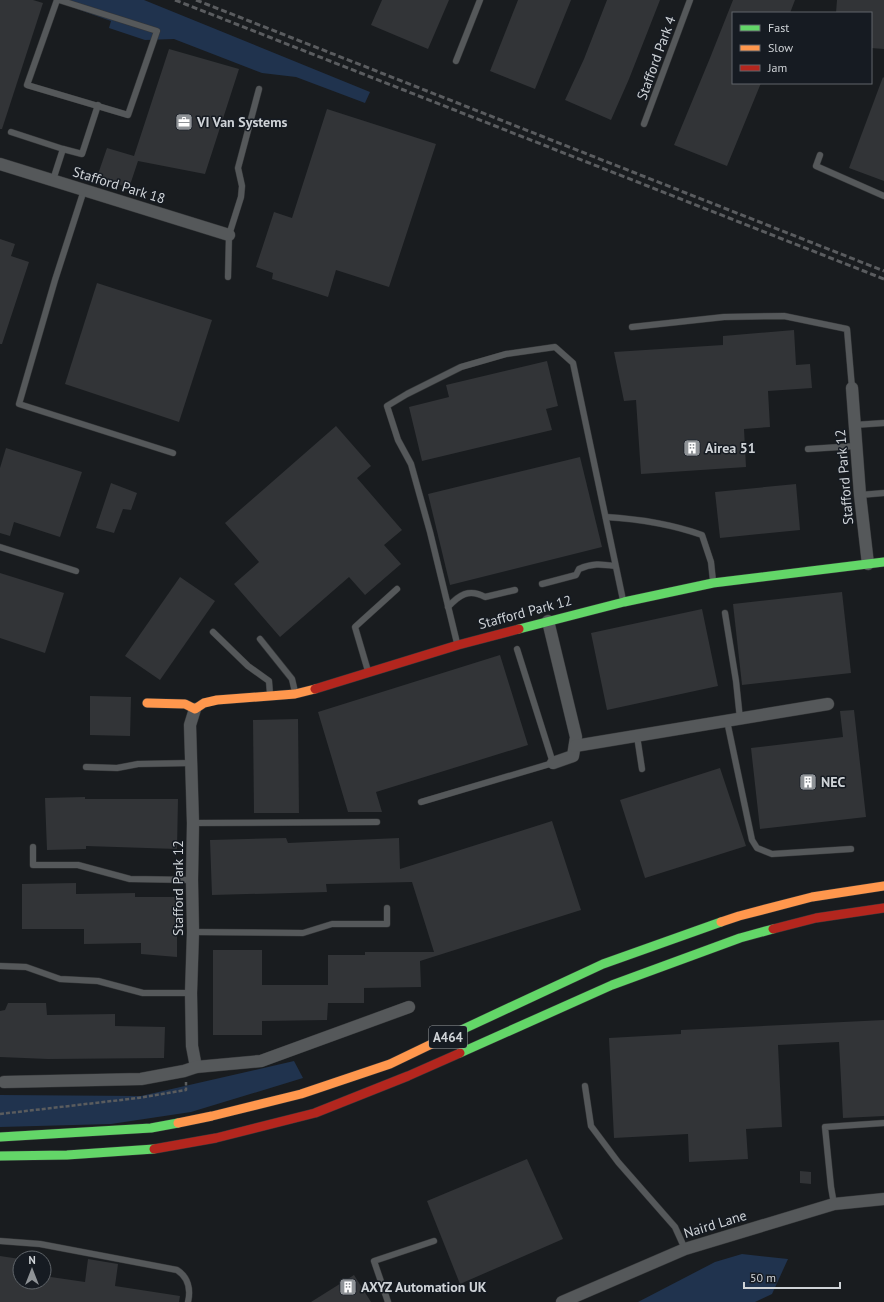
<svg xmlns="http://www.w3.org/2000/svg" width="884" height="1302" font-family="'PT Sans',sans-serif">
	<style>
		.green { fill: #20334e }
		.building { fill: #323437 }
		.lines { fill: none; stroke-linecap: round; stroke-linejoin: round }
		.lane-casing { stroke: #353739; stroke-width: 7 }
		.street-casing { stroke: #353739; stroke-width: 13 }
		.fast-casing { stroke: #353739; stroke-width: 10 }
		.slow-casing { stroke: #353739; stroke-width: 10 }
		.jam-casing { stroke: #353739; stroke-width: 10 }
		.path { stroke: #5a5c5e; stroke-width: 2.5; stroke-dasharray: 4 2; stroke-linecap: butt }
		.lane { stroke: #55585a; stroke-width: 6 }
		.street { stroke: #55585a; stroke-width: 12 }
		.fast { stroke: #63d668; stroke-width: 9 }
		.slow { stroke: #ff974d; stroke-width: 9 }
		.jam { stroke: #b3261e; stroke-width: 9 }
		.rail { stroke: #5a5c5f; stroke-width: 3; stroke-dasharray: 6 3; stroke-linecap: butt }
		.labels { text-anchor: middle; dominant-baseline: central; stroke-width: 3; stroke-linejoin: round; paint-order: stroke }
		.shield { fill: #161b22; stroke: #989ca1; stroke-width: 1 }
		.shield-label { font-size: 13px; font-weight: bold; fill: #cfd3d7 }
		.street-label { font-size: 14px; fill: #cfd3d7; stroke: #161b22 }
		.poi-label { font-size: 14px; font-weight: bold; fill: #cfd3d7; stroke: #161b22; text-anchor: start }
	</style>
	<rect width="100%" height="100%" fill="#191c1f"/>
	<g class="green">
		<path d="M68 0H144L370 92 365 103 296 77 262 73 174 39 145 40 109 28 111 21 77 9Z"/>
		<path d="M294 1061 303 1078 191 1112 111 1124 0 1127V1095L141 1096Z"/>
		<path d="M742 1254 788 1259 772 1294 755 1302H638L715 1262Z"/>
	</g>
	<g class="building">
		<path d="M0 0H33L43 3 2 129H0Z"/>
		<path d="M382 0H449L428 49 371 25Z"/>
		<path d="M518 0H571L535 89 490 71Z"/>
		<path d="M607 0H660L629 79 611 120 565 100 584 59Z"/>
		<path d="M733 0H795L790 13H733V83H761L727 166 674 145 710 58Z"/>
		<path d="M837 0H884V49L871 48V13H836Z"/>
		<path d="M169 49 239 69 205 174 138 161 129 188 97 177 107 148 134 156Z"/>
		<path d="M883 77 884 78V181L849 168Z"/>
		<path d="M327 109 436 144 389 287 336 270 328 297 272 279 273 273 256 267 274 212 292 218Z"/>
		<path d="M0 239 15 244 11 256 29 262 2 344H0Z"/>
		<path d="M97 283 212 320 179 422 65 384Z"/>
		<path d="M794 330 796 365 810 364 812 388 768 391 770 427 744 429 746 467 641 474 636 400 624 401 614 352 723 345V336Z"/>
		<path d="M547 361 558 406 546 409 552 430 422 461 409 407 449 397 446 385Z"/>
		<path d="M336 426 371 466 357 478 402 530 384 545 401 564 365 595 349 577 280 637 234 584 259 562 225 523Z"/>
		<path d="M6 448 82 472 60 537 14 522 10 536 0 533V468Z"/>
		<path d="M580 457 602 547 450 585 428 494Z"/>
		<path d="M111 483 137 493 131 510 123 509 114 533 96 528Z"/>
		<path d="M796 484 800 530 720 538 715 492Z"/>
		<path d="M0 573 64 593 45 653 0 638Z"/>
		<path d="M180 577 215 601 160 680 125 656Z"/>
		<path d="M842 592 851 673 742 685 733 604Z"/>
		<path d="M702 609 718 686 607 710 591 633Z"/>
		<path d="M500 655 528 745 376 792 382 812H348L318 712Z"/>
		<path d="M90 696 131 697 130 736 90 735Z"/>
		<path d="M854 710 866 817 760 829 751 748 843 737 840 711Z"/>
		<path d="M298 719 299 813H254L253 720Z"/>
		<path d="M720 768 746 846 645 878 620 800Z"/>
		<path d="M85 797V799H178L177 849 86 846V849L47 850 45 798Z"/>
		<path d="M552 821 581 910 420 961 421 987 364 988V1003H328L327 1020 262 1021V1035H213V950H262V985H328V955H365V952H434L412 882 326 884 327 892 212 895 210 840 286 838 288 843 399 838 400 869Z"/>
		<path d="M76 883V894L135 893V897H177V957L141 954V943L84 944V929H22V884Z"/>
		<path d="M8 1003H46L47 1015 115 1014V1026L165 1027 164 1058 48 1059 0 1057V1011L5 1010Z"/>
		<path d="M884 1020V1116L843 1118 839 1042 778 1045 782 1127 746 1129 748 1159 689 1162 688 1134 614 1138 609 1038 681 1034V1030Z"/>
		<path d="M527 1159 563 1239 460 1284 427 1201Z"/>
		<path d="M800 1171 811 1172V1184L800 1183Z"/>
		<path d="M0 1256 20 1259V1282H44V1276L85 1282 88 1259 118 1264 115 1286 180 1296 179 1302H0Z"/>
		<path d="M354 1275 371 1302H311Z"/>
	</g>
	<g class="lines">
		<defs>
			<g id="lane">
				<path d="M57 0 27 85 128 115 157 31 59 0"/>
				<path d="M456 61 480 0"/>
				<path d="M644 124 690 0"/>
				<path d="M11 132 63 149"/>
				<path d="M820 155 816 166 884 196"/>
				<path d="M53 180 63 149 82 154 98 105"/>
				<path d="M84 190 55 280 19 404 173 453"/>
				<path d="M228 277 229 235 241 197 242 186 238 168 259 89"/>
				<path d="M632 327 724 317 784 316 847 329 852 388"/>
				<path d="M854 425 884 423"/>
				<path d="M808 449 856 446"/>
				<path d="M860 495 884 493"/>
				<path d="M606 517C639 519 671 524 702 535L711 562 713 581"/>
				<path d="M0 547 76 571"/>
				<path d="M542 584 576 575 579 569C592 563 601 564 615 566"/>
				<path d="M448 607C459 595 469 588 485 597L515 590"/>
				<path d="M725 613 736 681 740 719"/>
				<path d="M213 632 248 666 269 681 270 694"/>
				<path d="M260 639 292 679 295 692"/>
				<path d="M457 643 430 532 411 464 398 440 387 406 407 394 461 367 506 354 555 347 573 363 623 600"/>
				<path d="M368 671 355 627 397 589"/>
				<path d="M727 721 752 840 757 848 772 854 851 849"/>
				<path d="M637 736 642 769"/>
				<path d="M86 767 117 768 138 764 191 763"/>
				<path d="M421 802 553 763 517 649"/>
				<path d="M193 823 377 822"/>
				<path d="M33 847V865H78L130 879 192 880"/>
				<path d="M193 932 303 933 332 924H387V908"/>
				<path d="M0 966 26 967 60 979 98 981 143 993H191"/>
				<path d="M585 1086 591 1126 618 1162 675 1227 685 1249"/>
				<path d="M834 1204 831 1187 825 1127 884 1123"/>
				<path d="M0 1241 40 1244 177 1270C188 1277 191 1289 188 1302"/>
				<path d="M388 1302 374 1261 434 1241"/>
			</g>
			<g id="street">
				<path d="M0 164 229 235"/>
				<path d="M852 388 860 495 868 564"/>
				<path d="M548 621 576 737 573 756 553 763"/>
				<path d="M195 709 190 725 193 823 192 880 193 932 191 993 192 1046 196 1067"/>
				<path d="M575 746 828 704"/>
				<path d="M4 1082 141 1079 184 1071 196 1067 261 1061 409 1007"/>
				<path d="M562 1302 685 1249 834 1204 884 1199"/>
			</g>
			<g id="fast">
				<path d="M519 629 624 602 713 583 884 562"/>
				<path d="M442 1039 603 964 721 922"/>
				<path d="M460 1053 612 985 740 938 773 929"/>
				<path d="M0 1137 151 1128 178 1123"/>
				<path d="M0 1156 67 1155 154 1149"/>
			</g>
			<g id="slow">
				<path d="M147 703 185 704 195 709 204 703 217 700 295 694 315 689"/>
				<path d="M721 922 739 916 812 897 884 886"/>
				<path d="M178 1123 212 1116 301 1094 390 1064 442 1039"/>
			</g>
			<g id="jam">
				<path d="M315 689 458 645 519 629"/>
				<path d="M773 929 816 918 884 908"/>
				<path d="M154 1149 216 1138 315 1113 408 1076 460 1053"/>
			</g>
		</defs>
		<use href="#lane" class="lane-casing"/>
		<use href="#street" class="street-casing"/>
		<use href="#fast" class="fast-casing"/>
		<use href="#slow" class="slow-casing"/>
		<use href="#jam" class="jam-casing"/>
		<path class="path" d="M0 1114 138 1098 186 1090V1082"/>
		<use href="#lane" class="lane"/>
		<use href="#street" class="street"/>
		<use href="#fast" class="fast"/>
		<use href="#slow" class="slow"/>
		<use href="#jam" class="jam"/>
		<g class="rail">
			<path d="M175 0 884 279"/>
			<path d="M196 0 884 271"/>
		</g>
	</g>
	<defs>
		<symbol id="office-square" viewBox="-11 -11 22 22"><rect x="-9" y="-9" width="18" height="18" rx="4" fill="#8f9397" stroke="#161b22"/><path d="M-6-3h4V-5.5h4V-3h4V5H-6ZM-1-4.5V-3h2v-1.5ZM-6 0V1H6V0Z" fill="#fff"/></symbol>
		<symbol id="building-square" viewBox="-11 -11 22 22"><rect x="-9" y="-9" width="18" height="18" rx="4" fill="#8f9397" stroke="#161b22"/><path d="M-4-6H4V6H1V3H-1V6H-4ZM-2.5-4.3h1.7v1.8h-1.7ZM.8-4.3h1.7v1.8H.8ZM-2.5-1h1.7V.8h-1.7ZM.8-1h1.7V.8H.8Z" fill="#fff"/></symbol>
	</defs>
	<g fill-rule="evenodd">
		<use href="#office-square" x="174" y="112" width="20" height="20"/>
		<use href="#building-square" x="682" y="438" width="20" height="20"/>
		<use href="#building-square" x="798" y="772" width="20" height="20"/>
		<use href="#building-square" x="338" y="1277" width="20" height="20"/>
	</g>
	<g class="labels">
		<rect class="shield" x="429" y="1026" width="38" height="22" rx="3"/>
		<g class="shield-label">
			<text x="448" y="1037">A464</text>
		</g>
		<g class="street-label">
			<text transform="translate(656 58) rotate(-70)">Stafford Park 4</text>
			<text transform="translate(119 185) rotate(17)">Stafford Park 18</text>
			<text transform="translate(844 477) rotate(-95)">Stafford Park 12</text>
			<text transform="translate(525 612) rotate(-15)">Stafford Park 12</text>
			<text transform="translate(178 888) rotate(-90)">Stafford Park 12</text>
			<text transform="translate(715 1224) rotate(-17)">Naird Lane</text>
		</g>
		<g class="poi-label">
			<text x="197" y="122">VI Van Systems</text>
			<text x="705" y="448">Airea 51</text>
			<text x="821" y="782">NEC</text>
			<text x="361" y="1287">AXYZ Automation UK</text>
		</g>
	</g>
	<rect x="732" y="12" width="140" height="72" fill="#161b22" stroke="#60656a"/>
	<rect x="740" y="25" width="20" height="6" fill="#63d668" stroke="#60656a"/>
	<text x="768" y="32" font-size="12" fill="#cfd3d7">Fast</text>
	<rect x="740" y="45" width="20" height="6" fill="#ff974d" stroke="#60656a"/>
	<text x="768" y="52" font-size="12" fill="#cfd3d7">Slow</text>
	<rect x="740" y="65" width="20" height="6" fill="#b3261e" stroke="#60656a"/>
	<text x="768" y="72" font-size="12" fill="#cfd3d7">Jam</text>
	<g transform="translate(32 1270)"><circle r="19" fill="#161b22" stroke="#60656a"/>
	<path d="M0-3L7 15L0 10L-7 15Z" fill="#8f9397"/>
	<text y="-6" font-size="11" font-weight="bold" text-anchor="middle" fill="#cfd3d7">N</text>
	</g>
	<path d="M744 1282v6h96v-6" fill="none" stroke="#cfd3d7" stroke-width="2"/>
	<text x="750" y="1282" font-size="12" fill="#cfd3d7" stroke="#161b22" stroke-width="3" paint-order="stroke">50 m</text>
</svg>
